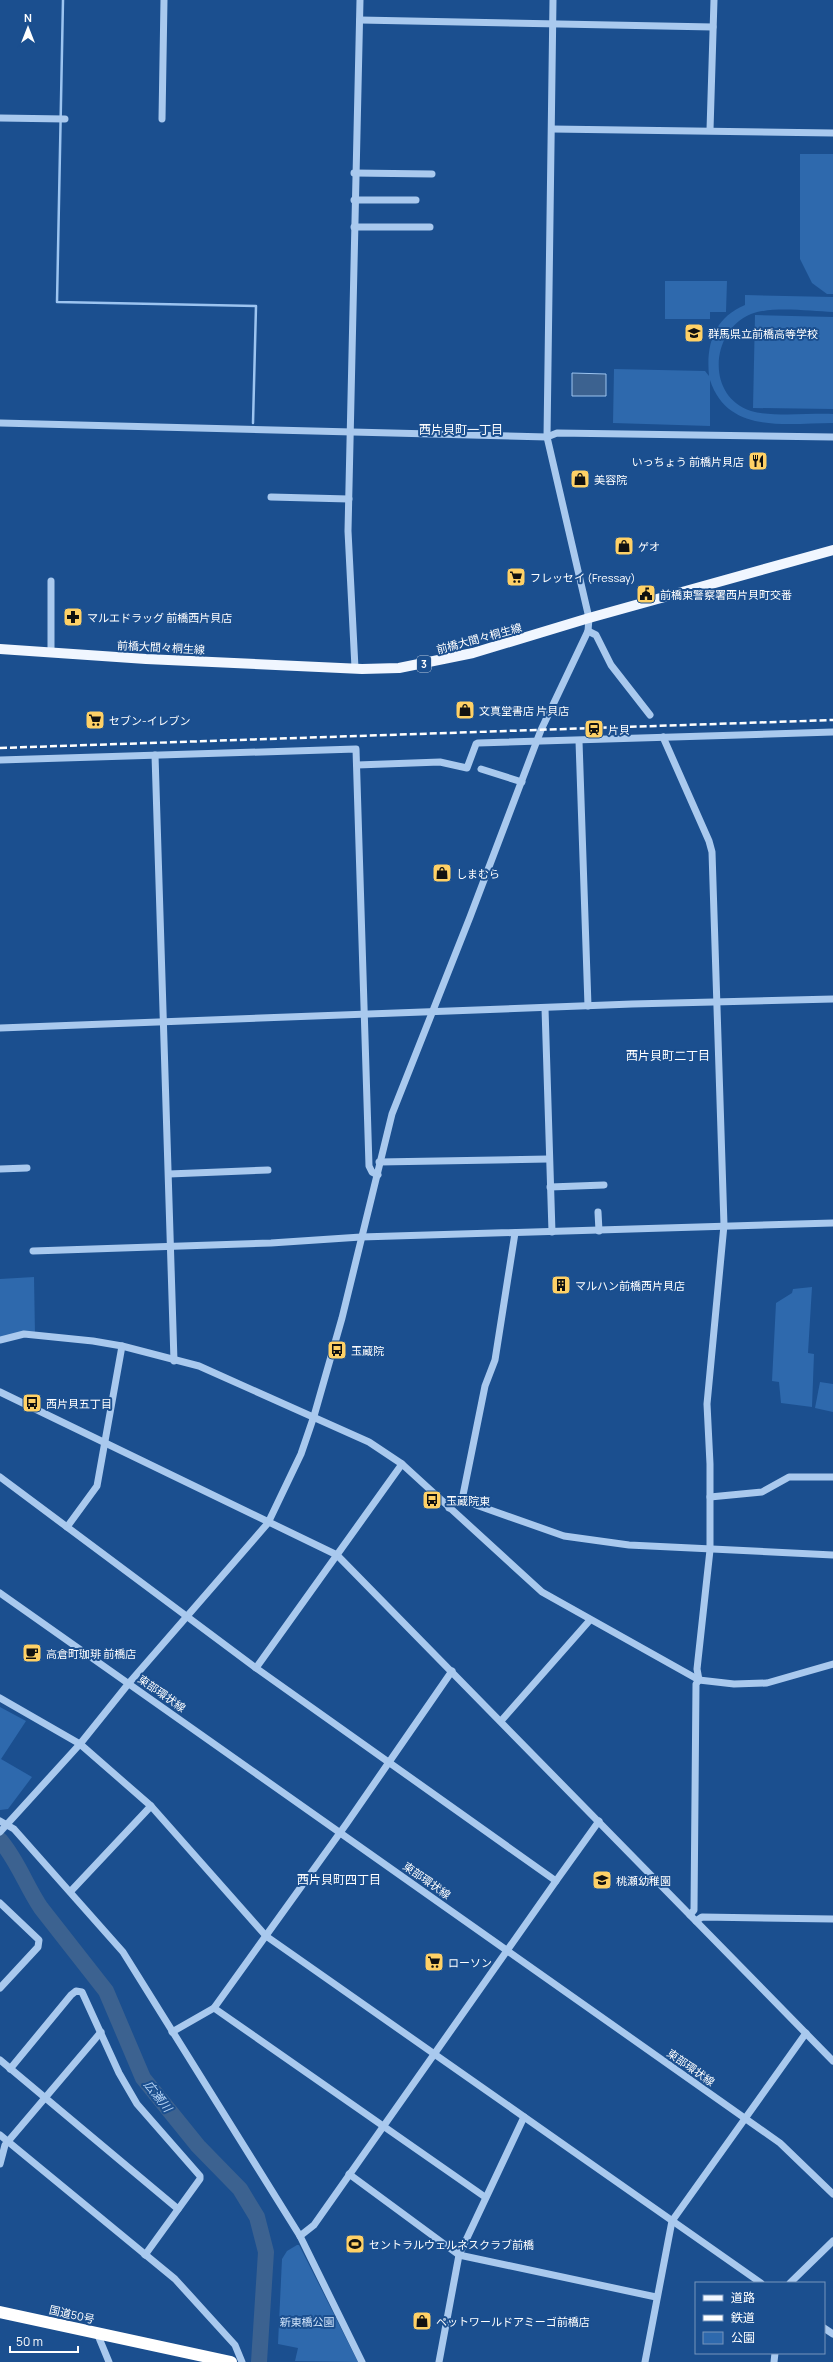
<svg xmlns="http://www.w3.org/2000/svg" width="833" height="2362" font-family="Manrope,'Noto Sans JP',sans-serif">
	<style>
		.green { fill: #2e69ad }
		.water { fill: #3c6290; stroke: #9cc4f0 }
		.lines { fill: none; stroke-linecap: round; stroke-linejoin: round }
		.stream { stroke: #9cc4f0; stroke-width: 2.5 }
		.river { stroke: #3c6290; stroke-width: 16 }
		.minor { stroke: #a9c9ee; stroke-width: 7 }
		.major { stroke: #f0f6ff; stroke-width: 10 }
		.highway { stroke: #fff; stroke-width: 12 }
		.rail { stroke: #fff; stroke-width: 2.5; stroke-dasharray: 7 3; stroke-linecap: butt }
		.labels { text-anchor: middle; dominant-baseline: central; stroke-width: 4; stroke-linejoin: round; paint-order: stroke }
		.shield { fill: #1b4f8f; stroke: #bbcadd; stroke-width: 1 }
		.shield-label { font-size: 10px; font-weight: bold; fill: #fff }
		.poi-label { font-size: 11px; fill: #fff; stroke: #1b4f8f; text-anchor: start }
		.street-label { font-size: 11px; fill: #fff; stroke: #1b4f8f }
		.park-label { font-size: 11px; fill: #cfe3fa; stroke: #1b4f8f }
		.neighbourhood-label { font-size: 12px; fill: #fff; stroke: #1b4f8f }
		.water-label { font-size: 12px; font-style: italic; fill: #b5d3f5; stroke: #1b4f8f }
	</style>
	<rect width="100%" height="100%" fill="#1b4f8f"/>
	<g class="green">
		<path d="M800 154H833V294H827L812 283 800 259Z"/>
		<path d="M665 281H727L726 312H710V319H665Z"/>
		<path d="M745 295 833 297V312C810 311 772 306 751 314 711 330 705 396 751 411 771 417 811 413 833 414V423C787 423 728 435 710 380V426L613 423 614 369 705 371 709 376C706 344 714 318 745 305Z"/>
		<path d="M755 315 833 317V409L753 408Z"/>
		<path d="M34 1277 35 1335 0 1341V1279Z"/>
		<path d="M812 1287 808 1353 814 1354 812 1407 781 1403 779 1382 772 1381 776 1303 792 1293 793 1289Z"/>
		<path d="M820 1382 833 1384V1412L815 1408Z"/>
		<path d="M0 1707 26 1721 1 1759 32 1777 8 1809 0 1810Z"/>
		<path d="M297 2245H299L358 2362 295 2361 298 2348 278 2344 282 2259 287 2251Z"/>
	</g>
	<path class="water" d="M572 373 606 374V396H572Z"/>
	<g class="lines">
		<path class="stream" d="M63 0 57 302 256 306 253 423"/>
		<path class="river" d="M0 1840C18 1861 26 1886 41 1908L106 1991 143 2078 198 2146 240 2189 257 2217 266 2252 259 2362"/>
		<g class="minor">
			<path d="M360 20 713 27"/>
			<path d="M0 118 65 119"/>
			<path d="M162 119 164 0"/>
			<path d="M552 129 833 133"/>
			<path d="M710 130 714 0"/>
			<path d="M354 173 432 174"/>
			<path d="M354 200H416"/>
			<path d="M354 227H430"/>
			<path d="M0 423 547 437 557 433 833 437"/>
			<path d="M271 497 349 499"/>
			<path d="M588 631 596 635 611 665 650 715"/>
			<path d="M51 652V581"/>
			<path d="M355 668 348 531 360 0"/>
			<path d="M663 737 709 841 712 852 724 1225 707 1404 710 1464V1550L697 1669 699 1680 696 1684 694 1910 690 1915"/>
			<path d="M579 741 588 1006"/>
			<path d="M155 755 174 1361"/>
			<path d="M0 760 356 749 369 1166 372 1172 378 1175"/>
			<path d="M357 765 440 762 467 768 476 744 478 743 833 732"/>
			<path d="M481 769 522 782"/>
			<path d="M545 1008 552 1232"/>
			<path d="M0 1028 632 1004 833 999"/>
			<path d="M379 1162 548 1159"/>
			<path d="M0 1169 27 1168"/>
			<path d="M169 1174 268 1170"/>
			<path d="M550 1187 604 1185"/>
			<path d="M598 1212 599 1231"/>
			<path d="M33 1251 271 1243 361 1237 833 1223"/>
			<path d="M0 1340 24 1334 93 1341 122 1346 199 1366 369 1442 402 1464 542 1592 699 1680 734 1684 767 1683 833 1664"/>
			<path d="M0 1392 337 1555 833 2061"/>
			<path d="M0 1477 256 1668 556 1881 599 1821"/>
			<path d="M710 1497 762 1492 789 1477H833"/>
			<path d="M462 1500 485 1386 495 1360 515 1233"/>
			<path d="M449 1508 452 1501 462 1500 564 1536 629 1545 833 1555"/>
			<path d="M67 1527 97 1486 122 1346"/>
			<path d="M0 1593 780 2143 833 2194"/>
			<path d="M256 1668 402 1464"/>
			<path d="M0 1698 80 1744 151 1806 266 1936 761 2283"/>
			<path d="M501 1721 590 1620"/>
			<path d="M0 1821 14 1829 123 1952 300 2236 362 2362"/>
			<path d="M0 1832 80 1744 129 1683 268 1523 301 1454 314 1416 342 1318 392 1114 470 917 541 730 588 631 589 618 547 437 553 0"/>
			<path d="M71 1891 151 1806"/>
			<path d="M0 1903 39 1940 38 1947 0 1988"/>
			<path d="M696 1921 702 1917 833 1919"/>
			<path d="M214 2008 485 2197"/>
			<path d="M172 2032 214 2008 347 1823 452 1671"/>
			<path d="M0 2060 178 2209"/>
			<path d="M10 2069 71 1995 76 1991 82 1992 119 2073 137 2104 200 2176V2179L145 2255"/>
			<path d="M0 2135 175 2279 235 2345 242 2362"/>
			<path d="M0 2164 5 2145 101 2032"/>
			<path d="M349 2174 459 2255 656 2297"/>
			<path d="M300 2236 314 2225 556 1881"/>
			<path d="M790 2283 833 2241"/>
			<path d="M824 2328 833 2334"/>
			<path d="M97 2333 109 2362"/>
			<path d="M439 2362 459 2255 524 2117"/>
			<path d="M645 2362 672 2221 806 2033"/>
			<path d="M774 2362 775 2353"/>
		</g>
		<path class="major" d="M0 649 146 659 362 669 399 668 473 653 589 618 833 550"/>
		<path class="highway" d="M0 2312 231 2362"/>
		<path class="rail" d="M0 748 833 720"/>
	</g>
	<defs>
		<symbol id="school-square" viewBox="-11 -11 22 22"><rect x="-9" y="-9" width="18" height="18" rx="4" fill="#ffd166" stroke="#1b4f8f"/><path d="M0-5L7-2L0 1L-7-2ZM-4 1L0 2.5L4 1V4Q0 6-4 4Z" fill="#111"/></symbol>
		<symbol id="restaurant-square" viewBox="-11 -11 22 22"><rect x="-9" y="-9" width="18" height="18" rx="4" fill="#ffd166" stroke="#1b4f8f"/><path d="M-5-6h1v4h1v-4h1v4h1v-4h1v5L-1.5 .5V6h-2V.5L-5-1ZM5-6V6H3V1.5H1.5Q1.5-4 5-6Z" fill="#111"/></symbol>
		<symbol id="shop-square" viewBox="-11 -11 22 22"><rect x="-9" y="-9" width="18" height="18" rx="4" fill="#ffd166" stroke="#1b4f8f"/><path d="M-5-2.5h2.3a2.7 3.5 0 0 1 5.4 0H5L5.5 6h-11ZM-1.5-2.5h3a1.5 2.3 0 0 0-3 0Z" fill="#111"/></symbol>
		<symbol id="supermarket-square" viewBox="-11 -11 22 22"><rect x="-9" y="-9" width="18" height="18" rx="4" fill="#ffd166" stroke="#1b4f8f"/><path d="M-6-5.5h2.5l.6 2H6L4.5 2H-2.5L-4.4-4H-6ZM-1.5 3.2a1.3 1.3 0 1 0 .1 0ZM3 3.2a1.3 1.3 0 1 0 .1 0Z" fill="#111"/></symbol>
		<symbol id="civic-square" viewBox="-11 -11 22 22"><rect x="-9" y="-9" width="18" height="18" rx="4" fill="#ffd166" stroke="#1b4f8f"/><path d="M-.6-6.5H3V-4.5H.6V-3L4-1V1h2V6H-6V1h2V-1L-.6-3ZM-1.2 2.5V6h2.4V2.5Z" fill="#111"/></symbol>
		<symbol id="pharmacy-square" viewBox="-11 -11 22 22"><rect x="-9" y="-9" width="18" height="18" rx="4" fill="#ffd166" stroke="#1b4f8f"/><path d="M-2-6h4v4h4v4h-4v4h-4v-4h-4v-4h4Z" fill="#111"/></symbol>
		<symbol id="station-square" viewBox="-11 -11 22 22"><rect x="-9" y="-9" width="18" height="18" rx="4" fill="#ffd166" stroke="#1b4f8f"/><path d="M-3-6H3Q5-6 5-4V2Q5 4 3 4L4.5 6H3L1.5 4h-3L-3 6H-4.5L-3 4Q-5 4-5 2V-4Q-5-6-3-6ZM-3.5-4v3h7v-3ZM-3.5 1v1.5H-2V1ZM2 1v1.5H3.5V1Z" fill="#111"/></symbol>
		<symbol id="building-square" viewBox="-11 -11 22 22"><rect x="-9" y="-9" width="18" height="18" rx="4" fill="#ffd166" stroke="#1b4f8f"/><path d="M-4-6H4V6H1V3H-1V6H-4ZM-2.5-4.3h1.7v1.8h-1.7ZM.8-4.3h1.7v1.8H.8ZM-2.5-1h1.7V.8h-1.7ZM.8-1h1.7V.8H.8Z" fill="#111"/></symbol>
		<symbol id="bus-square" viewBox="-11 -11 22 22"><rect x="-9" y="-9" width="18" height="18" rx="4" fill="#ffd166" stroke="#1b4f8f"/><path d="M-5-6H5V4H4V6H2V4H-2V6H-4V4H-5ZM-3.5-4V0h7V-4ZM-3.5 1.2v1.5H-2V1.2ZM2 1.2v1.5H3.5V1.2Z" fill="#111"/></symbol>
		<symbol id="cafe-square" viewBox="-11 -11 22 22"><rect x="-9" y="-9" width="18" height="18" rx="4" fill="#ffd166" stroke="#1b4f8f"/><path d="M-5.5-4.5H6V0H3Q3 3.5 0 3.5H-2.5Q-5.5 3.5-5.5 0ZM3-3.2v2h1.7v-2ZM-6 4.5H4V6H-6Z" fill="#111"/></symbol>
		<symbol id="stadium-square" viewBox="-11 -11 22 22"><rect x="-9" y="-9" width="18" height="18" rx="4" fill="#ffd166" stroke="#1b4f8f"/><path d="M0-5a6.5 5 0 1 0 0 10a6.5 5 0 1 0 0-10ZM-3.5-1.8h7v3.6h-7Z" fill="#111"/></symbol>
	</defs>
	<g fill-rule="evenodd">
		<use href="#school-square" x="683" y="322" width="22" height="22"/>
		<use href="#restaurant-square" x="747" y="450" width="22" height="22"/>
		<use href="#shop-square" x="569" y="468" width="22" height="22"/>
		<use href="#shop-square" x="613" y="535" width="22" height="22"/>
		<use href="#supermarket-square" x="505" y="566" width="22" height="22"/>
		<use href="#civic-square" x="635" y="583" width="22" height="22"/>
		<use href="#pharmacy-square" x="62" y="606" width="22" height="22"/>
		<use href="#shop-square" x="454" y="699" width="22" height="22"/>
		<use href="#supermarket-square" x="84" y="709" width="22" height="22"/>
		<use href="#station-square" x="583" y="718" width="22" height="22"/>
		<use href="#shop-square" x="431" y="862" width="22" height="22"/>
		<use href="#building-square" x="550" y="1274" width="22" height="22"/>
		<use href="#bus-square" x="326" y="1339" width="22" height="22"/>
		<use href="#bus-square" x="21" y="1392" width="22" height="22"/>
		<use href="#bus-square" x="421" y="1489" width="22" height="22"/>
		<use href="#cafe-square" x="21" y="1642" width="22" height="22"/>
		<use href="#school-square" x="591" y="1869" width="22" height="22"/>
		<use href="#supermarket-square" x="423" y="1951" width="22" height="22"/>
		<use href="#stadium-square" x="344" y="2233" width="22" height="22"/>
		<use href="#shop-square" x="411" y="2310" width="22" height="22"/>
	</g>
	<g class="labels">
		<rect class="shield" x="417" y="656" width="14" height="16" rx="3"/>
		<g class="shield-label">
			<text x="424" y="664">3</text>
		</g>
		<g class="poi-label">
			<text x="708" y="333">群馬県立前橋高等学校</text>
			<text x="744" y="461" text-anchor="end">いっちょう 前橋片貝店</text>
			<text x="594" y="479">美容院</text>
			<text x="638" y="546">ゲオ</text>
			<text x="530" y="577">フレッセイ (Fressay)</text>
			<text x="660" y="594">前橋東警察署西片貝町交番</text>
			<text x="87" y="617">マルエドラッグ 前橋西片貝店</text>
			<text x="479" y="710">文真堂書店 片貝店</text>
			<text x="109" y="720">セブン-イレブン</text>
			<text x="608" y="729">片貝</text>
			<text x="456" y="873">しまむら</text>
			<text x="575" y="1285">マルハン前橋西片貝店</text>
			<text x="351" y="1350">玉蔵院</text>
			<text x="46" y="1403">西片貝五丁目</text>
			<text x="446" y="1500">玉蔵院東</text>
			<text x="46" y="1653">高倉町珈琲 前橋店</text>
			<text x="616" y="1880">桃瀬幼稚園</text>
			<text x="448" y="1962">ローソン</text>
			<text x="369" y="2244">セントラルウェルネスクラブ前橋</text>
			<text x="436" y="2321">ペットワールドアミーゴ前橋店</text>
		</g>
		<g class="street-label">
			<text transform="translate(479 638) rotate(-15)">前橋大間々桐生線</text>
			<text transform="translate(161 647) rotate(3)">前橋大間々桐生線</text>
			<text transform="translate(162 1693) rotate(35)">東部環状線</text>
			<text transform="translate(427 1880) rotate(35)">東部環状線</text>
			<text transform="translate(691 2067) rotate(35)">東部環状線</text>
			<text transform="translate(72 2314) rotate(13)">国道50号</text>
		</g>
		<g class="park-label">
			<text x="307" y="2321">新東橋公園</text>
		</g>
		<g class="neighbourhood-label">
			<text x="461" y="429">西片貝町一丁目</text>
			<text x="668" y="1055">西片貝町二丁目</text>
			<text x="339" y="1879">西片貝町四丁目</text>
		</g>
		<g class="water-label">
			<text transform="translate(158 2096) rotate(52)">広瀬川</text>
		</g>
	</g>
	<rect x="695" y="2282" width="130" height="72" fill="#1b4f8f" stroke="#7695bc"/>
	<rect x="703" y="2295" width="20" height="6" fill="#f0f6ff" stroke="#7695bc"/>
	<text x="731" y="2302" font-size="12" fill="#ffffff">道路</text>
	<rect x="703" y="2315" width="20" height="6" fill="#ffffff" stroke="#7695bc"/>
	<text x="731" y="2322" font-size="12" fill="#ffffff">鉄道</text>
	<rect x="703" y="2332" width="20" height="12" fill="#2e69ad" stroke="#7695bc"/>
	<text x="731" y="2342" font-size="12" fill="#ffffff">公園</text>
	<g transform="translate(28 28)" stroke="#1b4f8f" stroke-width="3" paint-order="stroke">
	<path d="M0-3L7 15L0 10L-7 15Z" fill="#ffffff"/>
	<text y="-6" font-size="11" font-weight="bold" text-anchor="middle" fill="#ffffff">N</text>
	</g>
	<path d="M10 2346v6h68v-6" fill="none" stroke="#ffffff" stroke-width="2"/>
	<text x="16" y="2346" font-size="12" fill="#ffffff" stroke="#1b4f8f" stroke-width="3" paint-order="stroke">50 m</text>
</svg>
